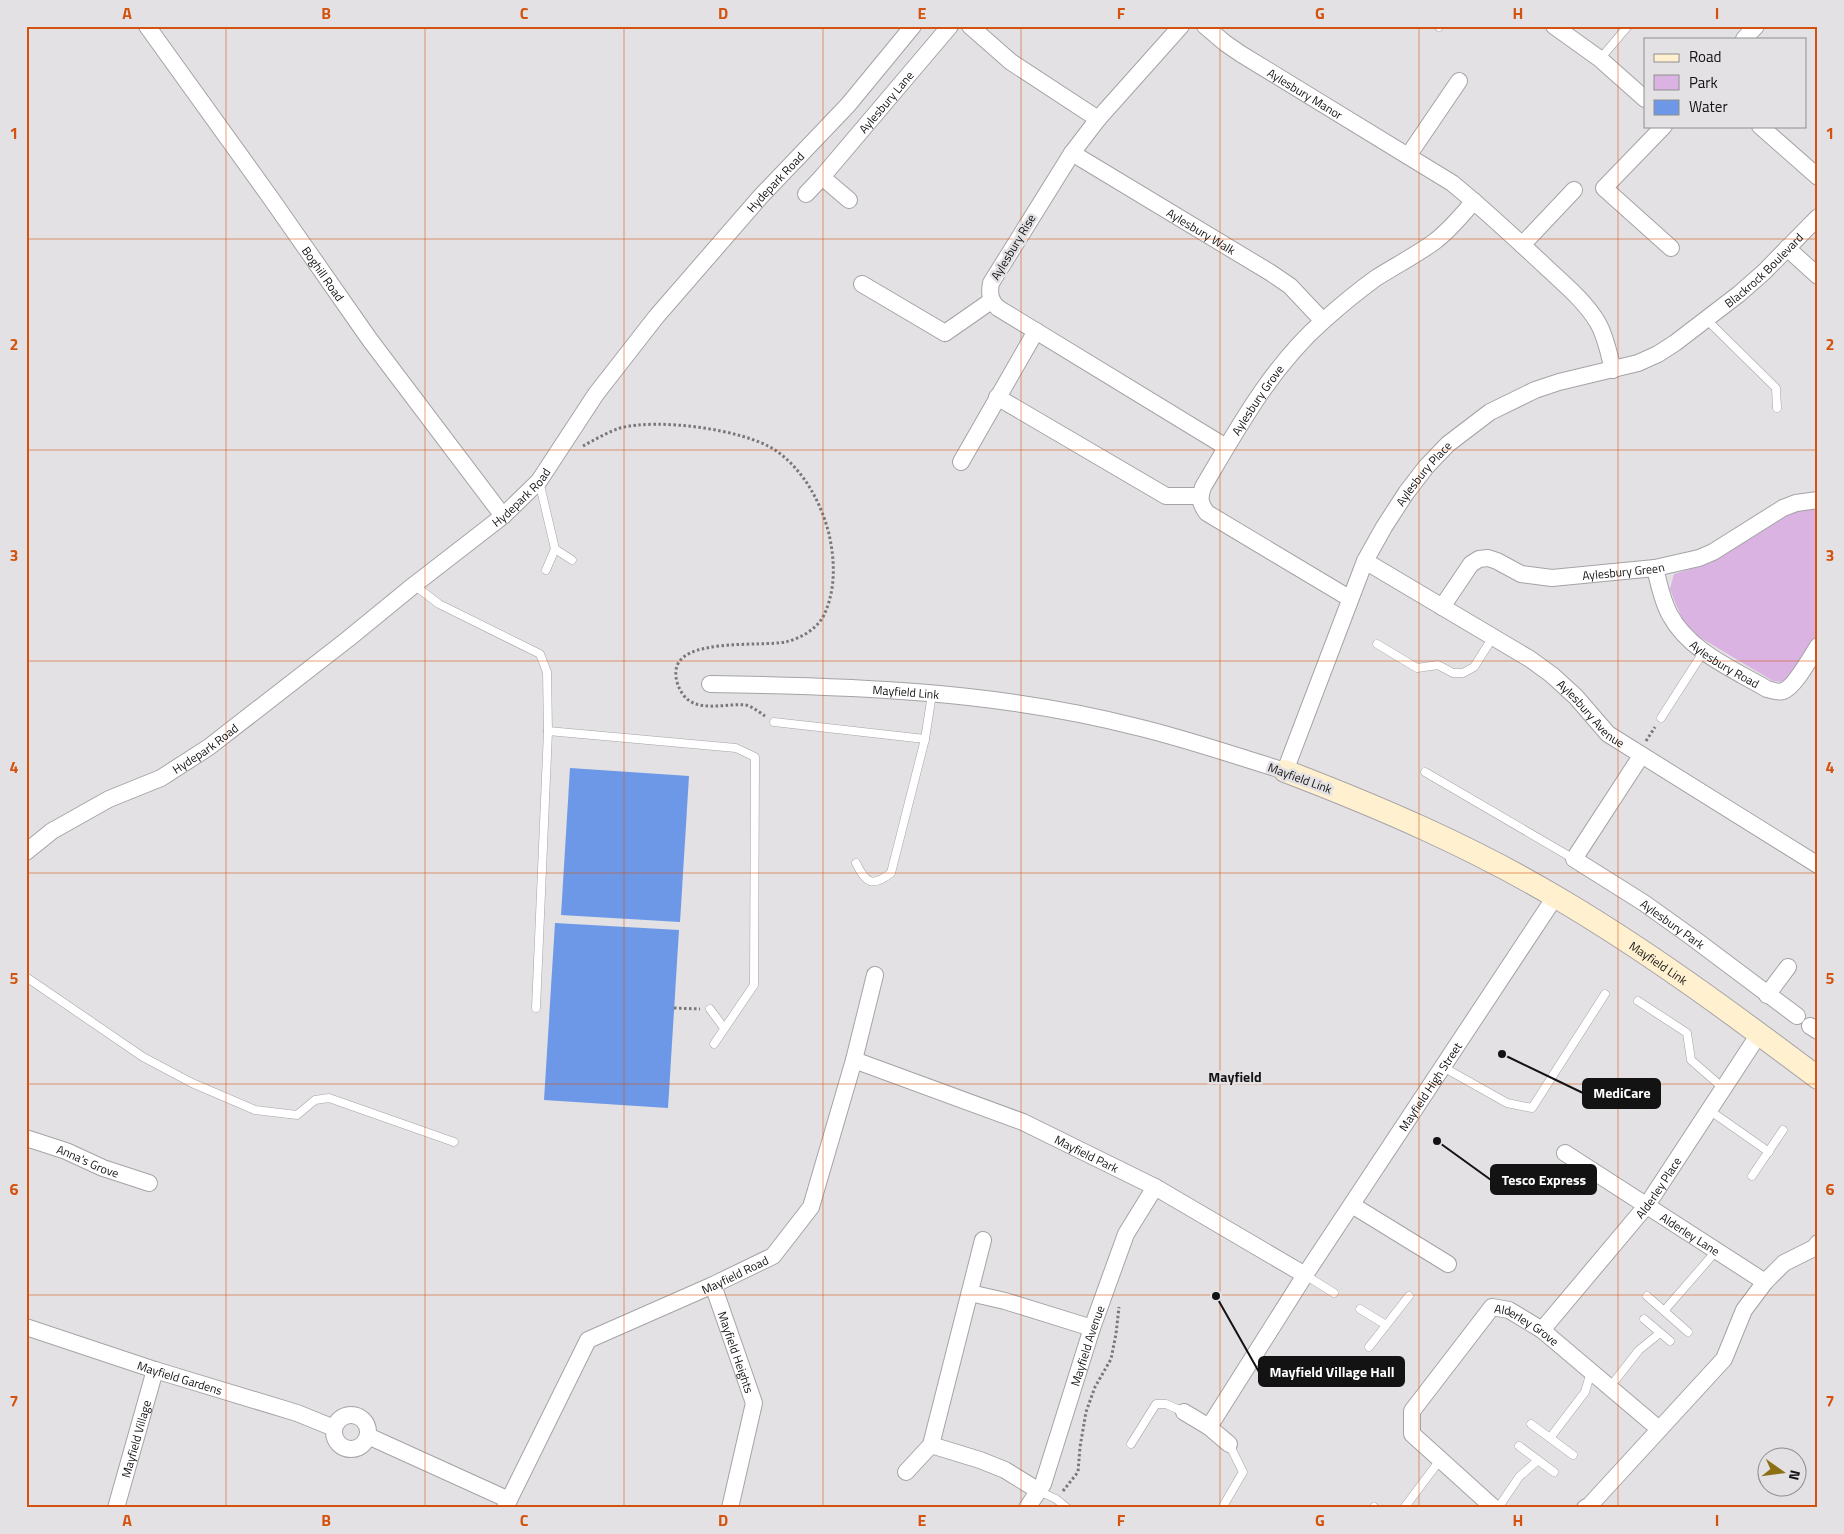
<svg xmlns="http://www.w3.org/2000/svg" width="1844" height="1534" font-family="'Titillium Web',sans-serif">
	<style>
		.green { fill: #dab3e2 }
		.water { fill: #6c98e7 }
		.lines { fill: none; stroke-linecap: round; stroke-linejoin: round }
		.lane-casing { stroke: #a5a3a6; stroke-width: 9 }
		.street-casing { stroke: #a5a3a6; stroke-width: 18 }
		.secondary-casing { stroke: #a5a3a6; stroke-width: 24 }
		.path { stroke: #797879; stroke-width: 3; stroke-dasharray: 2.5 2.5; stroke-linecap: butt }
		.lane { stroke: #fff; stroke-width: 8 }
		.street { stroke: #fff; stroke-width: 16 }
		.secondary { stroke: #fff0d0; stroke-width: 22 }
		.grid { fill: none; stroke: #d3520d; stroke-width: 1; stroke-opacity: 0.55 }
		.labels { text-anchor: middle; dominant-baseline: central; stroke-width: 5; stroke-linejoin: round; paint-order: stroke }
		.street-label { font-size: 12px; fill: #131313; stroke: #e3e1e3 }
		.neighbourhood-label { font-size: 14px; font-weight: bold; fill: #131313; stroke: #e3e1e3 }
		.leader { fill: none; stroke: #131313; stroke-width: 2 }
		.callout-dot { fill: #131313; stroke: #e3e1e3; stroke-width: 2 }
		.callout { fill: #131313; stroke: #131313; stroke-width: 2 }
		.callout-label { font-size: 14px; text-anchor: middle; font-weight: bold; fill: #fff }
		.neatline { fill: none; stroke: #d3520d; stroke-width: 2 }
		.grid-label { font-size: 16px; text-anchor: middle; font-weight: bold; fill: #d3520d }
	</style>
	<rect width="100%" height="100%" fill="#e3e1e3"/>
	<path class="green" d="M1808 508H1818V639L1793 677 1783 682 1773 681 1696 635 1683 620 1675 602 1670 589 1674 574 1710 563 1790 514Z"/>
	<g class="water">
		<path d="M570 768 689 776 680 922 561 915Z"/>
		<path d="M555 923 679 930 668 1108 544 1100Z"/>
	</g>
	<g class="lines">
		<defs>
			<g id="lane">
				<path d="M1438 26 1439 27"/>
				<path d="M1600 59 1628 26"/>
				<path d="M1706 319 1776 388 1777 408"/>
				<path d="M539 481 555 549 572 560"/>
				<path d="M546 570 555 549"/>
				<path d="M414 585 439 604 540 654 547 672 548 731 536 1008"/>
				<path d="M1377 644 1417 668 1438 665 1453 673H1463L1474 667 1493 637"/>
				<path d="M1661 718 1704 651"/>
				<path d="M774 722 925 739"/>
				<path d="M548 731 736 748 755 757 754 985 714 1044"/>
				<path d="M1425 772 1574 859"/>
				<path d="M856 863C866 884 873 887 891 873L925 739 932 694"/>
				<path d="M26 977 143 1057 192 1083 255 1110 297 1115 315 1100 329 1098 454 1142"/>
				<path d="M1638 1001 1687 1033 1691 1060 1723 1088"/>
				<path d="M710 1009 724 1028"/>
				<path d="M1443 1067 1507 1103 1532 1108 1605 994"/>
				<path d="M1709 1110 1769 1152"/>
				<path d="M1752 1176 1783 1130"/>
				<path d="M1305 1275 1334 1293"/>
				<path d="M1647 1296 1688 1332"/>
				<path d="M1360 1309 1386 1325"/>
				<path d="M1664 1311 1717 1250"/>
				<path d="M1644 1319 1670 1341"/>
				<path d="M1369 1347 1409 1296"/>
				<path d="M1610 1387 1639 1350 1660 1333"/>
				<path d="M1531 1424 1573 1455"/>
				<path d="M1550 1438 1585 1392 1591 1372"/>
				<path d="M1131 1444 1156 1404H1166L1184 1412"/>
				<path d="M1519 1446 1554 1472"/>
				<path d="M1039 1491 1056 1499 1067 1508"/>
				<path d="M1374 1507 1375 1508"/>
				<path d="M1222 1508 1243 1472 1229 1444"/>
				<path d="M1404 1508 1440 1460"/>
				<path d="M1498 1508 1519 1477 1538 1460"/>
			</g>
			<g id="street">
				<path id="s1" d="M147 26 270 197 370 340 503 516"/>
				<path d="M970 26 1011 62 1098 119"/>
				<path d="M1181 26 1098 119 1072 153 991 283C989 294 990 300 998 308L1226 447"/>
				<path id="s2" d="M1205 26 1225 43 1241 54 1452 183C1484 209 1515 238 1546 267 1564 284 1585 301 1598 323 1606 337 1609 354 1613 370"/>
				<path d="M1554 26 1600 59 1645 99"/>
				<path d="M1744 39 1756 26"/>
				<path d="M1664 126 1604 188 1671 248"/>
				<path d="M1760 126 1818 177"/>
				<path id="s3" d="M1072 153 1271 273 1290 286 1323 321"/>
				<path d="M1408 156 1459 81"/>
				<path d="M822 177 849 200"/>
				<path id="s4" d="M806 194 822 177 950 26"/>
				<path d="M1522 245 1574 190"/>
				<path d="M1787 248 1818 276"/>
				<path d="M862 284 945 333 991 301"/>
				<path d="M997 397 1166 496H1200"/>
				<path d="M961 462 1036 331"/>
				<path id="s5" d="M1365 561 1530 659 1552 675 1576 697 1608 734 1818 865"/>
				<path id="s6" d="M1655 568C1659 584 1662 601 1670 615 1689 651 1733 669 1767 689 1772 690 1778 693 1783 691 1794 688 1811 657 1818 646"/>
				<path id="s7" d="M1349 598 1207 513C1200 504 1199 498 1203 487 1238 428 1271 367 1323 321 1340 306 1358 291 1376 278 1395 266 1416 255 1434 242 1450 230 1462 215 1474 201"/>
				<path id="s8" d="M1442 607 1471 564 1479 559 1488 558 1497 561 1521 574 1552 578 1655 568 1699 558 1713 552 1783 508 1796 503 1818 500"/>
				<path id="s9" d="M710 684C853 686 998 691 1137 727 1187 739 1236 756 1285 771L1365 561 1384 527 1406 493 1426 467 1448 444 1490 412 1535 390 1559 382 1638 363 1658 354 1675 343 1739 294 1764 272 1818 217"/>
				<path id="s10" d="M1641 756 1574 859 1644 903 1693 938 1797 1016"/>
				<path id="s11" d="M26 852 52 831 109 799 161 778 209 747 348 639 414 585 503 516 539 481 596 394 656 317 761 196 848 105 913 26"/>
				<path d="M1767 995 1788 967"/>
				<path d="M1810 1026 1818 1031"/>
				<path id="s12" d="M854 1060 1023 1122 1155 1187 1305 1275"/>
				<path id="s13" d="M26 1138 66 1151 103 1168 149 1183"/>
				<path id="s14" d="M1565 1153 1765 1282"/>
				<path d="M1352 1205 1448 1264"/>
				<path id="s15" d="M713 1285 754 1403 730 1508"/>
				<path d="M970 1293 1005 1301 1092 1328"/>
				<path id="s16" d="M26 1327 155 1370 297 1413 334 1428"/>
				<path id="s17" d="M1542 1330 1647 1205 1759 1034"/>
				<path d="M1184 1412 1209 1427 1229 1444"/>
				<circle cx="351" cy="1432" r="17"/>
				<path id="s18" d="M1209 1427 1305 1275 1555 897"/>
				<path d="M368 1436 509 1500"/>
				<path d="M931 1445 980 1460 1005 1470 1039 1491"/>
				<path d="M906 1472 931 1445 983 1240"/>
				<path id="s19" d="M116 1508 155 1370"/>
				<path id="s20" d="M505 1508 588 1340 713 1285 773 1256 811 1207 854 1060 875 975"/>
				<path id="s21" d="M1027 1508 1043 1484 1092 1328 1126 1234 1155 1187"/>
				<path id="s22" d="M1494 1508 1412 1434V1411L1492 1307 1509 1310 1542 1330 1659 1429"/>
				<path d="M1585 1508 1590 1505 1724 1359 1744 1310 1765 1282 1784 1263 1814 1248 1818 1243"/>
			</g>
			<g id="secondary">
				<path id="s23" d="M1285 771C1379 807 1470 846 1556 897 1648 951 1733 1014 1818 1078"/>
			</g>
		</defs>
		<use href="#lane" class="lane-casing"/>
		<use href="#street" class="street-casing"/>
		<use href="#secondary" class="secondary-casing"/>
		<g class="path">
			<path d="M583 446C594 440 608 432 620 428 657 418 743 429 775 450 803 469 821 502 829 534 835 561 836 589 824 615 817 629 800 639 785 642 762 647 678 637 676 671 675 678 678 687 682 693 695 714 725 703 745 705 752 706 759 712 765 716"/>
			<path d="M1646 741 1655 727"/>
			<path d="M674 1008 700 1009"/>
			<path d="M1063 1491 1078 1472 1080 1447 1086 1412 1095 1387 1111 1359 1116 1334 1119 1307"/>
		</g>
		<use href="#lane" class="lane"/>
		<use href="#street" class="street"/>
		<use href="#secondary" class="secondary"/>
	</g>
	<path class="grid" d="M226 26V1508M425 26V1508M624 26V1508M823 26V1508M1021 26V1508M1220 26V1508M1419 26V1508M1618 26V1508M26 239H1818M26 450H1818M26 661H1818M26 873H1818M26 1084H1818M26 1295H1818"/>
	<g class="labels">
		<g class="street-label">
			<text stroke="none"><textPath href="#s2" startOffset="121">Aylesbury Manor</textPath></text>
			<text stroke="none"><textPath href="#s4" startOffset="122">Aylesbury Lane</textPath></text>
			<text stroke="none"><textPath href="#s11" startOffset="1018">Hydepark Road</textPath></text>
			<text stroke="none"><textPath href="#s3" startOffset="151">Aylesbury Walk</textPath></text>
			<text transform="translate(1013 247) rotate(-59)">Aylesbury Rise</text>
			<text stroke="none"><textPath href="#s9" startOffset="1320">Blackrock Boulevard</textPath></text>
			<text stroke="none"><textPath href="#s1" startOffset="304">Boghill Road</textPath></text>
			<text stroke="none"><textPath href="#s7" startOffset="296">Aylesbury Grove</textPath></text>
			<text stroke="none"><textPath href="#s9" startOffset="915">Aylesbury Place</textPath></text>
			<text stroke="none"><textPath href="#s11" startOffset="612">Hydepark Road</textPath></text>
			<text stroke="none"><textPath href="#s8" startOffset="210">Aylesbury Green</textPath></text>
			<text stroke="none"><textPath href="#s6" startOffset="124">Aylesbury Road</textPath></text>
			<text stroke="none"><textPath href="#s9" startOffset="196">Mayfield Link</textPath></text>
			<text stroke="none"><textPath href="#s5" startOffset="274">Aylesbury Avenue</textPath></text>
			<text stroke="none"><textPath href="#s11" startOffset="208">Hydepark Road</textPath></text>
			<text transform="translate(1300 778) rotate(20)">Mayfield Link</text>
			<text stroke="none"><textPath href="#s10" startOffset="241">Aylesbury Park</textPath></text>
			<text stroke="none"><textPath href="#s23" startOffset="421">Mayfield Link</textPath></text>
			<text stroke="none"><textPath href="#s18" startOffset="406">Mayfield High Street</textPath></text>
			<text stroke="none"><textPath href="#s12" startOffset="251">Mayfield Park</textPath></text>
			<text stroke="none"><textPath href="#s13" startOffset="66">Anna's Grove</textPath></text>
			<text stroke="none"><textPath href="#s17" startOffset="184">Alderley Place</textPath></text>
			<text stroke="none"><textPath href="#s14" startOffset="149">Alderley Lane</textPath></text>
			<text stroke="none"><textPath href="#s20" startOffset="348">Mayfield Road</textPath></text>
			<text stroke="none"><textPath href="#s22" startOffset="304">Alderley Grove</textPath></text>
			<text stroke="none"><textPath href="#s21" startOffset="174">Mayfield Avenue</textPath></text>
			<text stroke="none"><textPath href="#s15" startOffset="71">Mayfield Heights</textPath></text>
			<text stroke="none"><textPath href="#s16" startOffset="162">Mayfield Gardens</textPath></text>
			<text stroke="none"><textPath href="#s19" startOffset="72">Mayfield Village</textPath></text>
		</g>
		<g class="neighbourhood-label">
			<text x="1235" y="1076">Mayfield</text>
		</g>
	</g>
	<path class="leader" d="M1502 1054L1583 1093M1437 1141L1491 1180M1216 1296L1259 1372"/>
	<g class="callout-dot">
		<circle cx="1502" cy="1054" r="5"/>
		<circle cx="1437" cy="1141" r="5"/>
		<circle cx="1216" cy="1296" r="5"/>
	</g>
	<g class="callout">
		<rect x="1583" y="1079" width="77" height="29" rx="5"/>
		<rect x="1491" y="1165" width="105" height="29" rx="5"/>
		<rect x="1259" y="1357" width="145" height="29" rx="5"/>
	</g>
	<g class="callout-label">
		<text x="1622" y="1098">MediCare</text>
		<text x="1544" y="1185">Tesco Express</text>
		<text x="1332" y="1377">Mayfield Village Hall</text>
	</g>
	<rect width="1844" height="1534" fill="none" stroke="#e3e1e3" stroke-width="55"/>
	<rect x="1644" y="38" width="162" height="90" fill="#e3e1e3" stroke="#908f90"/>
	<rect x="1654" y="54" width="25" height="8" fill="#fff0d0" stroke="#908f90"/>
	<text x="1689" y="62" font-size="15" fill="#131313">Road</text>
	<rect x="1654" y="75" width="25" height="15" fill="#dab3e2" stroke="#908f90"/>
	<text x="1689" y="88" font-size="15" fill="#131313">Park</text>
	<rect x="1654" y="100" width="25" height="15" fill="#6c98e7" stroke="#908f90"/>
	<text x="1689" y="112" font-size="15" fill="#131313">Water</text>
	<g transform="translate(1782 1472) rotate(104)"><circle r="24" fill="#e3e1e3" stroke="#908f90"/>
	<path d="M0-4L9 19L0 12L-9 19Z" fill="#8e7014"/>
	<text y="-8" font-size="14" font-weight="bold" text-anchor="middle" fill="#131313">N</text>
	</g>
	<rect x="28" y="28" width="1788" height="1478" class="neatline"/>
	<g class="grid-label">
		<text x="127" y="19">A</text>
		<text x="326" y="19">B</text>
		<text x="524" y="19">C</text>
		<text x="723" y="19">D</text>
		<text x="922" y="19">E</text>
		<text x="1121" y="19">F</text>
		<text x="1320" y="19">G</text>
		<text x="1518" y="19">H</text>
		<text x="1717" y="19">I</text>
		<text x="14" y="139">1</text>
		<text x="1830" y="139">1</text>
		<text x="14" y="350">2</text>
		<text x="1830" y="350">2</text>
		<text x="14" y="561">3</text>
		<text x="1830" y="561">3</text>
		<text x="14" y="773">4</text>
		<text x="1830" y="773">4</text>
		<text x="14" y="984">5</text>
		<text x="1830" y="984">5</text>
		<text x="14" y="1195">6</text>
		<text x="1830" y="1195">6</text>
		<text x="14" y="1407">7</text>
		<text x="1830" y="1407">7</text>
		<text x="127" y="1526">A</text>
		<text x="326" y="1526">B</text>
		<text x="524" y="1526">C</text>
		<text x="723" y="1526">D</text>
		<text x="922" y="1526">E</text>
		<text x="1121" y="1526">F</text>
		<text x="1320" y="1526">G</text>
		<text x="1518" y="1526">H</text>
		<text x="1717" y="1526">I</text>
	</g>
</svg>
